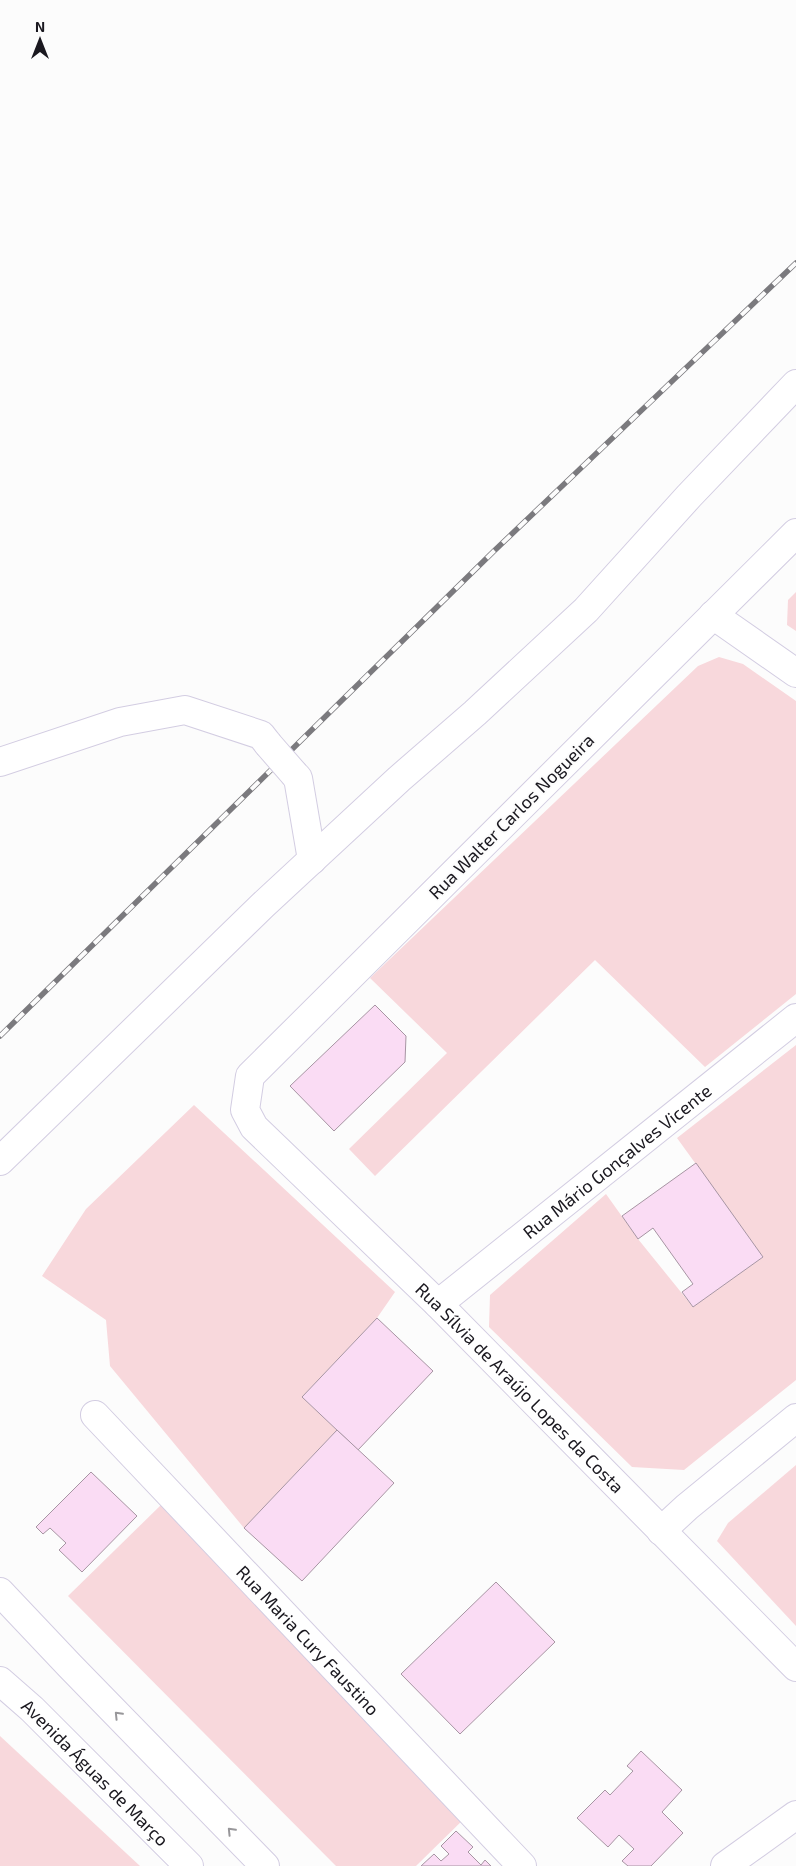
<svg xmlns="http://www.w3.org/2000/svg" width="796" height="1866" font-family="'Exo 2',sans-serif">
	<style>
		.green { fill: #f8d8dc }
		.building { fill: #fadcf4; stroke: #a795a3 }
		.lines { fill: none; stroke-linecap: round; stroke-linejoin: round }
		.minor-casing { stroke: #d3cde2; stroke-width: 30 }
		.minor { stroke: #fff; stroke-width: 28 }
		.rail-casing { stroke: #7b7a7e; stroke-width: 5.5 }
		.rail { stroke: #fcfcfc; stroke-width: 4; stroke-dasharray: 11; stroke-linecap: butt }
		.minor-bridge-casing { stroke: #d3cde2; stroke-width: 30; stroke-linecap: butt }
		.minor-bridge { stroke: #fff; stroke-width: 28 }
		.oneway { stroke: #98979a }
		.labels { text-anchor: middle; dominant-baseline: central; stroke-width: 4; stroke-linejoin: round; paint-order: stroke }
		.street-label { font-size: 18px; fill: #1a181f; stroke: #fcfcfc }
	</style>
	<rect width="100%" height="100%" fill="#fcfcfc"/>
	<g class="green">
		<path d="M796 592V631L787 625 788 600Z"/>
		<path d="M719 657 743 664 796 701V994L705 1067 595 960 375 1176 349 1149 447 1053 370 978 698 666Z"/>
		<path d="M796 1045V1380L684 1470 632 1467 489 1327 490 1295 606 1194 638 1239 693 1307 763 1257 677 1138Z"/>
		<path d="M194 1105 395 1292 377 1318 302 1397 337 1430 244 1528 110 1366 106 1320 42 1276 86 1209Z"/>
		<path d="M796 1465V1626L717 1541 728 1523Z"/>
		<path d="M163 1503 470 1813 416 1866H336L68 1596Z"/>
		<path d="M0 1736 140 1866H0Z"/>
	</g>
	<g class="building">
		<path d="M375 1005 406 1036 405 1062 334 1131 290 1086Z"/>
		<path d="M696 1163 763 1257 693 1307 682 1292 693 1284 653 1228 638 1239 622 1216Z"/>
		<path d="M377 1318 433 1371 358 1450 302 1397Z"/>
		<path d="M337 1430 394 1483 302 1581 244 1528Z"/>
		<path d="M91 1472 137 1516 82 1572 59 1550 66 1543 50 1528 43 1534 36 1527Z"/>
		<path d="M496 1582 555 1642 460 1734 401 1674Z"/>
		<path d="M641 1751 682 1790 662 1812 683 1833 651 1866H628L622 1861 634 1849 619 1835 608 1847 577 1818 605 1790 610 1795 633 1771 627 1766Z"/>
		<path d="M456 1831 473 1847 468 1852 481 1865 485 1860 491 1866H421L434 1854 441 1861 449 1854 441 1846Z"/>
	</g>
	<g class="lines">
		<defs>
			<g id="minor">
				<path id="s1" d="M796 533 250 1076 245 1110 254 1127 438 1304 796 1667"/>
				<path d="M713 615 796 673"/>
				<path d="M0 762 120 722 185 710 261 735 268 744"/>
				<path d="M295 775 298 778 312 860"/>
				<path d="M0 1161 263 905 399 779 475 713 586 610 689 496 796 384"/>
				<path id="s2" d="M438 1304 796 1018"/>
				<path id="s3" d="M95 1415 522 1866"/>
				<path d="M661 1531 687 1507 796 1418"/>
				<path d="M0 1592 70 1666 265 1866"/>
				<path id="s4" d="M0 1681 32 1709 189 1866"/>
				<path d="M725 1866 796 1815"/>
			</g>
		</defs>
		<use href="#minor" class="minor-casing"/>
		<use href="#minor" class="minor"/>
		<defs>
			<path id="rail" d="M0 1036 494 551 796 263"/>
		</defs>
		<use href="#rail" class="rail-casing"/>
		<use href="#rail" class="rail"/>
		<defs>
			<path id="minor-bridge" d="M268 744 295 775"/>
		</defs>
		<use href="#minor-bridge" class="minor-bridge-casing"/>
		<use href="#minor-bridge" class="minor-bridge"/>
	</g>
	<defs><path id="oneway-chevron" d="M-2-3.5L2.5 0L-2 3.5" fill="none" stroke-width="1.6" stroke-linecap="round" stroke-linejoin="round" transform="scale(1.25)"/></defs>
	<g class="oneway">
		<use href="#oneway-chevron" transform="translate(118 1715) rotate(-134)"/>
		<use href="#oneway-chevron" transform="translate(231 1831) rotate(-134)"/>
	</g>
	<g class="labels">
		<g class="street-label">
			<text transform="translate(511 816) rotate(-45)">Rua Walter Carlos Nogueira</text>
			<text stroke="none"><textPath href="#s2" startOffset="229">Rua Mário Gonçalves Vicente</textPath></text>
			<text stroke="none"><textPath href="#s1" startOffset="1196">Rua Sílvia de Araújo Lopes da Costa</textPath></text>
			<text stroke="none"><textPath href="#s3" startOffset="310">Rua Maria Cury Faustino</textPath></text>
			<text stroke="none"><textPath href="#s4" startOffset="132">Avenida Águas de Março</textPath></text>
		</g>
	</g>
	<g transform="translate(40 40)" stroke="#fcfcfc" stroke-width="4" paint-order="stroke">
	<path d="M0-4L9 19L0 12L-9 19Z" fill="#1a181f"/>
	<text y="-8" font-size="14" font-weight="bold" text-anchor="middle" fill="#1a181f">N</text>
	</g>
</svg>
